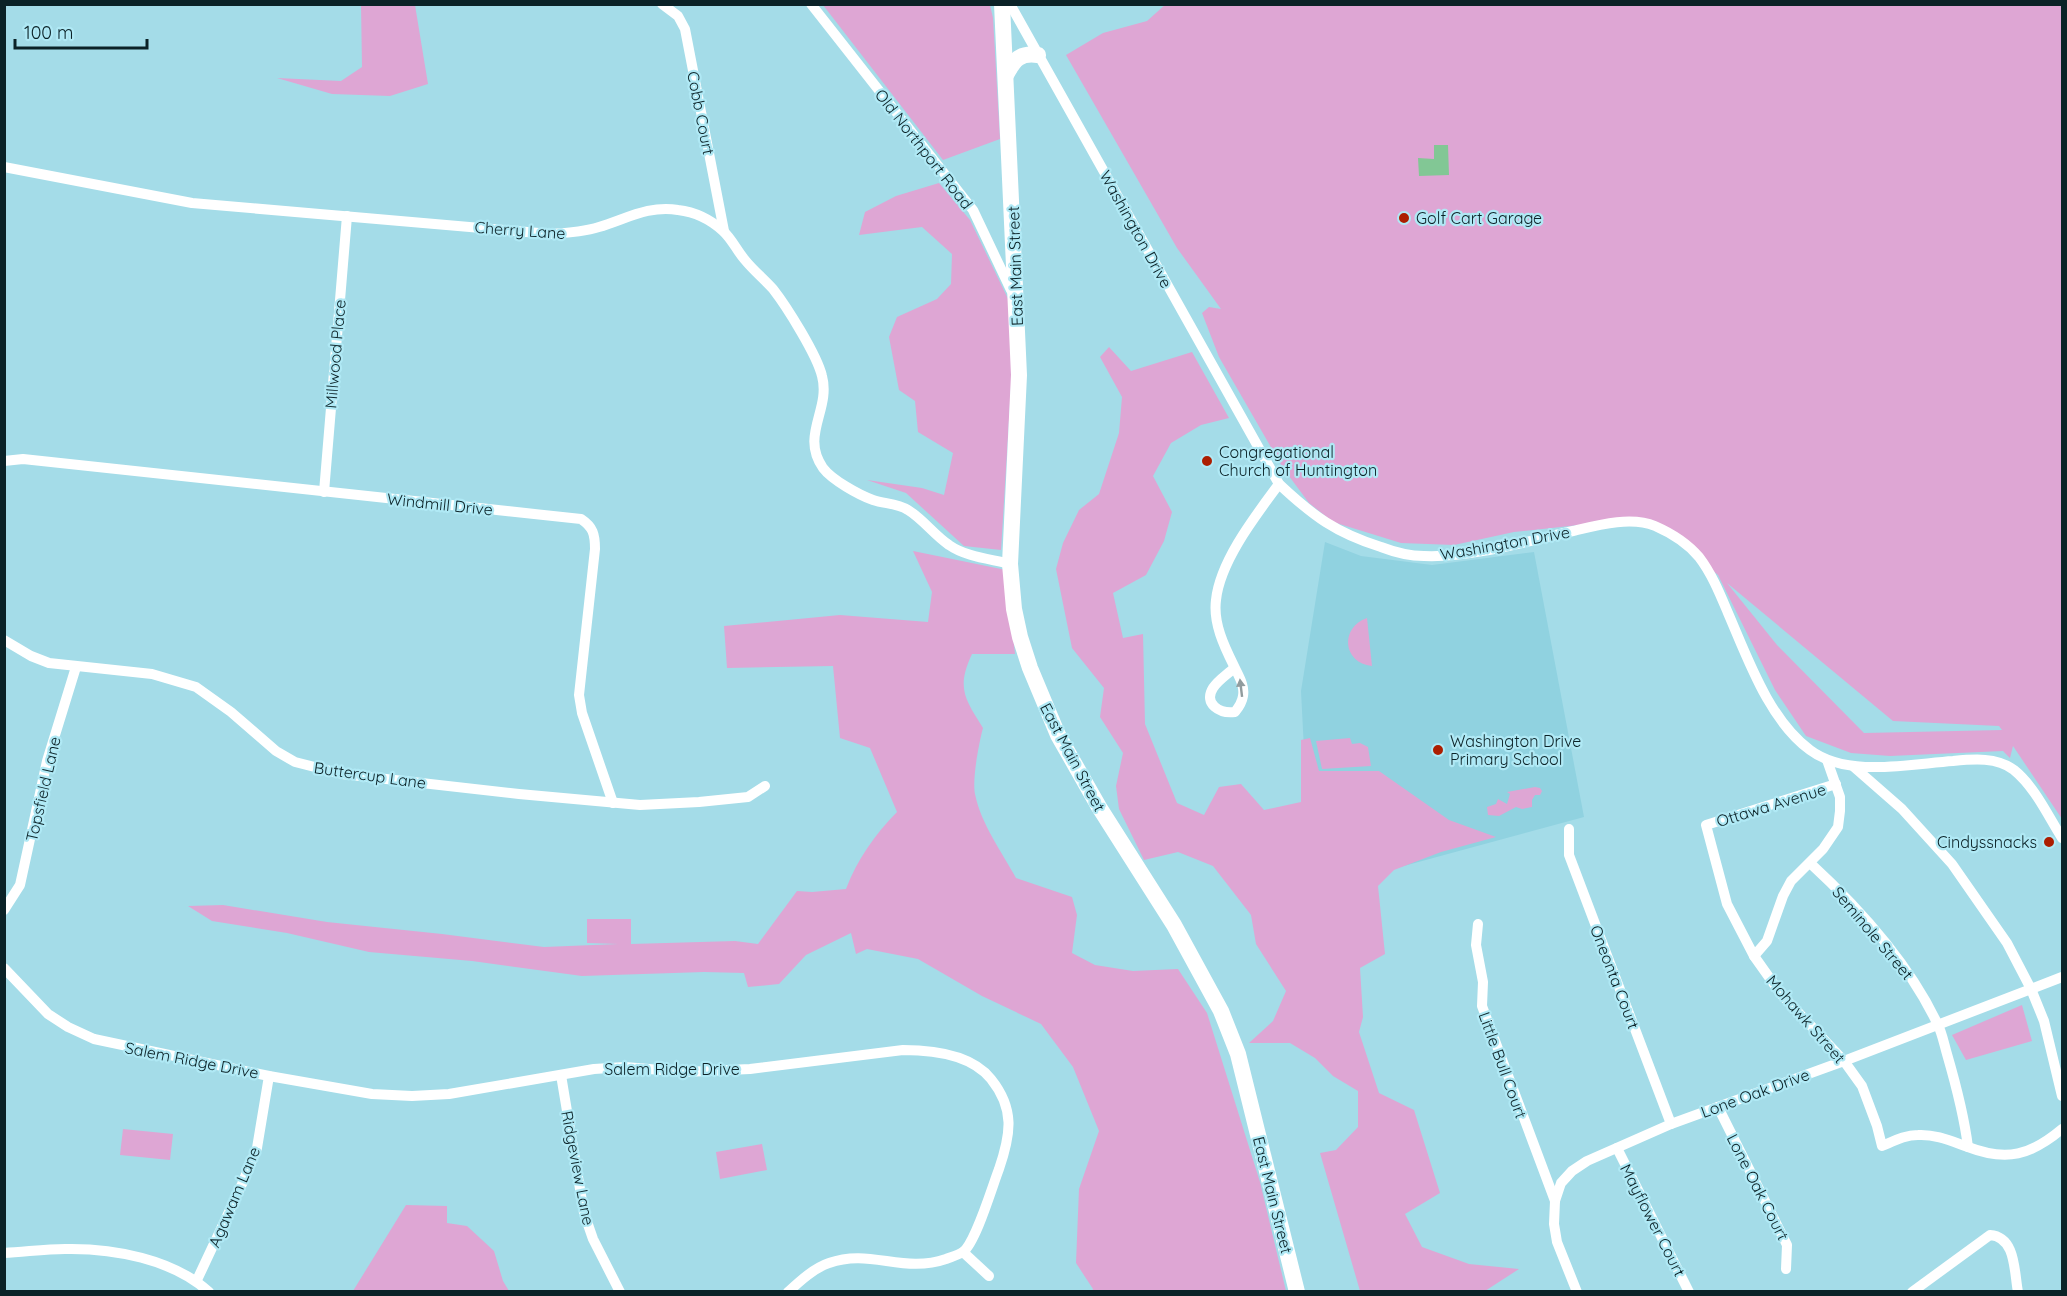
<svg xmlns="http://www.w3.org/2000/svg" width="2067" height="1296" font-family="Quicksand,sans-serif">
	<style>
		.built { fill: #90d2e0 }
		.green { fill: #dea6d4; fill-rule: evenodd }
		.water { fill: #82c795 }
		.lines { fill: none; stroke-linecap: round; stroke-linejoin: round }
		.minor { stroke: #fff; stroke-width: 10 }
		.primary { stroke: #fff; stroke-width: 16 }
		.oneway { fill: #919c9e }
		.poi-dot { fill: #ac1e01; stroke: #b0e9f5; stroke-width: 2 }
		.labels { text-anchor: middle; dominant-baseline: central; stroke-width: 4.5; stroke-linejoin: round; paint-order: stroke }
		.street-label { font-size: 16px; fill: #0b2227; stroke: #b0e9f5 }
		.poi-label { font-size: 16px; fill: #0b2227; stroke: #b0e9f5; text-anchor: start }
	</style>
	<rect width="100%" height="100%" fill="#a4dce8"/>
	<path class="built" d="M1325 542 1361 556 1432 565 1534 552 1584 817 1389 870 1307 808 1301 691Z"/>
	<g class="green">
		<path d="M1166 4 2062 5V819L2013 746 2010 758 2003 751 1890 756 1851 753 1806 736 1775 690 1718 575 1654 521 1625 520 1514 532 1454 545 1401 543 1333 522 1309 503 1283 468 1219 357 1202 313 1209 307 1221 309 1177 248 1066 55 1103 33 1147 21ZM1727 583 1893 721 1999 726 2002 730 1864 733 1777 645Z"/>
		<path d="M361 5H415L428 84 390 96 332 94 277 78 341 81 362 67Z"/>
		<path d="M823 5H990L993 18 1000 139 943 160Z"/>
		<path d="M939 183 970 220 1011 305V387L1001 550 964 546 906 493 867 480 922 488 944 495 953 453 918 432 915 401 899 390 889 337 897 317 937 299 951 284 952 254 922 227 859 235 865 212 896 196Z"/>
		<path d="M1109 347 1131 371 1192 352 1229 418 1201 425 1171 443 1153 476 1172 512 1164 541 1146 575 1113 593 1123 638 1143 634 1145 724 1177 803 1204 815 1219 787 1241 784 1264 810 1301 802V740L1310 738 1319 771H1379L1449 820 1496 837 1441 852 1394 870 1378 886 1385 954 1360 968 1363 1017 1359 1032 1379 1093 1414 1110 1440 1193 1405 1214 1422 1247 1469 1264 1519 1269 1485 1291H1360L1320 1153 1336 1150 1358 1127V1091L1333 1076 1315 1058 1290 1043H1249L1273 1021 1286 991 1256 944 1251 915 1213 866 1178 852 1144 860 1119 809 1116 786 1123 753 1100 717 1104 688 1072 648 1056 569 1063 543 1079 510 1099 494 1119 433 1122 397 1100 357Z"/>
		<path d="M913 551 1006 570 1015 654H972C956 688 965 699 983 728 979 743 972 779 975 794 981 824 1002 852 1016 878L1072 897 1077 915 1072 953 1095 965 1133 971 1178 969 1207 1013 1260 1182 1286 1291H1092L1093 1289 1076 1263 1077 1238 1079 1189 1099 1131 1073 1067 1041 1024 982 996 918 959 867 949 856 954 851 933 806 955 779 984 748 987 744 973 704 972 582 976 472 961 369 952 287 933 212 921 188 906 223 905 327 922 442 934 544 947 618 944 587 943V919H631V944L735 941 758 944 797 891 812 892 846 889C857 860 875 834 897 812L870 748 840 738 833 666 727 668 724 626 840 615 928 622 932 592Z"/>
		<path d="M1367 618 1372 666C1342 663 1340 627 1367 618Z"/>
		<path d="M1350 738 1352 744 1360 743 1368 747 1371 766 1322 769 1316 741Z"/>
		<path d="M1535 787 1540 788 1542 791 1540 795H1535L1532 800V807L1522 809 1516 807 1499 816 1488 815 1487 807 1496 804 1498 799 1507 804 1510 794 1507 792Z"/>
		<path d="M2022 1005 2032 1041 1966 1060 1952 1035Z"/>
		<path d="M123 1129 173 1134 170 1160 120 1155Z"/>
		<path d="M762 1144 767 1170 720 1179 716 1152Z"/>
		<path d="M406 1205 447 1206V1223L467 1226 494 1251 503 1281 509 1291H353Z"/>
	</g>
	<path class="water" d="M1434 145H1448L1449 175 1419 176 1418 158 1434 159Z"/>
	<g class="lines">
		<g class="minor">
			<path d="M662 4 678 16 685 29 724 231"/>
			<path d="M811 4 973 210 1011 290"/>
			<path d="M1010 4 1279 484C1313 516 1336 533 1381 547 1394 552 1410 556 1424 556 1472 558 1527 541 1573 531 1598 525 1631 516 1655 526 1671 533 1688 544 1699 557 1712 574 1720 594 1728 613 1748 659 1769 720 1810 750 1847 778 1910 764 1953 761 1974 759 1997 757 2014 770 2035 787 2048 816 2062 838"/>
			<path d="M4 167 192 203 550 234C567 233 583 232 599 227 626 219 649 205 678 210 695 212 710 219 723 231 732 239 737 251 745 260 753 270 764 279 773 289 787 307 817 355 822 376 831 410 800 435 823 468 832 480 859 495 873 500 885 504 897 503 908 510 923 519 934 535 949 545 966 557 991 559 1010 564"/>
			<path d="M4 461 23 459 581 519C593 527 595 534 595 549L579 695 582 713 613 803"/>
			<path d="M324 492 347 216"/>
			<path d="M4 640 31 656 49 663 152 674 196 687 231 712 276 751 295 762 342 774 519 794 640 805 699 802 748 797 765 786"/>
			<path d="M1234 668C1228 674 1218 680 1213 688 1203 704 1220 714 1235 712 1239 707 1242 703 1243 696 1245 685 1238 675 1234 666 1224 646 1213 623 1216 600 1220 561 1256 515 1279 484"/>
			<path d="M1854 767 1902 809 1952 864 2007 943 2031 989 2044 1021 2062 1096"/>
			<path d="M1836 784 1706 825 1727 904 1754 956 1781 994 1844 1061 1862 1086 1877 1126 1882 1146C1894 1141 1905 1135 1918 1135 1935 1134 1951 1141 1968 1147 2007 1162 2031 1155 2062 1129"/>
			<path d="M1569 829V855L1671 1124"/>
			<path d="M1810 863C1860 909 1908 962 1937 1023 1942 1032 1944 1044 1947 1054 1956 1085 1964 1115 1968 1147"/>
			<path d="M4 910 20 885 47 761 76 667"/>
			<path d="M1478 924 1476 945 1483 982 1482 1006 1555 1201"/>
			<path d="M1754 956 1767 941 1783 896 1791 881 1823 849 1838 827 1840 811V797L1827 760"/>
			<path d="M4 968 48 1014 68 1027 94 1039 269 1076 372 1094 412 1096 449 1094 594 1069 625 1067 685 1072 750 1069 903 1050C933 1050 971 1054 991 1079 1015 1109 1011 1134 999 1169 992 1187 976 1242 963 1252 958 1255 951 1257 946 1259 903 1274 870 1248 829 1263 814 1268 800 1281 788 1292"/>
			<path d="M561 1075 584 1213 593 1239 620 1292"/>
			<path d="M1718 1107 1787 1245 1786 1269"/>
			<path d="M1617 1148 1689 1292"/>
			<path d="M963 1252 989 1276"/>
			<path d="M4 1253C25 1252 45 1249 65 1249 113 1248 173 1259 209 1292"/>
			<path d="M197 1280 242 1184 257 1148 269 1076"/>
			<path d="M1577 1292 1557 1242 1554 1224 1555 1201 1561 1183 1572 1171 1587 1161 1671 1124 1844 1061 2062 977"/>
			<path d="M1912 1292 1990 1235C2016 1237 2014 1271 2018 1292"/>
		</g>
		<g class="primary">
			<path d="M1002 4 1019 375 1010 564 1014 609 1020 637 1030 668 1058 735 1099 807 1174 925 1221 1011 1238 1054 1297 1292"/>
			<path d="M1006 75C1014 60 1020 52 1038 55"/>
		</g>
	</g>
	<defs><path id="oneway-solid" d="M-6-.8H1V-3.2L6.5 0L1 3.2V.8H-6Z" transform="scale(1.5)"/></defs>
	<use class="oneway" href="#oneway-solid" transform="translate(1241 688) rotate(-97)"/>
	<g class="poi-dot">
		<circle cx="1404" cy="218" r="6"/>
		<circle cx="1207" cy="461" r="6"/>
		<circle cx="1438" cy="750" r="6"/>
		<circle cx="2049" cy="842" r="6"/>
	</g>
	<g class="labels">
		<g class="street-label">
			<text transform="translate(701 113) rotate(79)">Cobb Court</text>
			<text transform="translate(924 149) rotate(52)">Old Northport Road</text>
			<text transform="translate(1136 229) rotate(61)">Washington Drive</text>
			<text transform="translate(520 230) rotate(4)">Cherry Lane</text>
			<text transform="translate(1015 266) rotate(-92)">East Main Street</text>
			<text transform="translate(335 354) rotate(-85)">Millwood Place</text>
			<text transform="translate(440 504) rotate(6)">Windmill Drive</text>
			<text transform="translate(1505 543) rotate(-10)">Washington Drive</text>
			<text transform="translate(1073 757) rotate(62)">East Main Street</text>
			<text transform="translate(370 775) rotate(8)">Buttercup Lane</text>
			<text transform="translate(43 789) rotate(-77)">Topsfield Lane</text>
			<text transform="translate(1771 805) rotate(-17)">Ottawa Avenue</text>
			<text transform="translate(1873 933) rotate(50)">Seminole Street</text>
			<text transform="translate(1615 977) rotate(69)">Oneonta Court</text>
			<text transform="translate(1806 1019) rotate(49)">Mohawk Street</text>
			<text transform="translate(192 1060) rotate(11)">Salem Ridge Drive</text>
			<text transform="translate(1503 1065) rotate(70)">Little Bull Court</text>
			<text x="672" y="1069">Salem Ridge Drive</text>
			<text transform="translate(1755 1093) rotate(-20)">Lone Oak Drive</text>
			<text transform="translate(578 1168) rotate(79)">Ridgeview Lane</text>
			<text transform="translate(1758 1187) rotate(63)">Lone Oak Court</text>
			<text transform="translate(1273 1195) rotate(76)">East Main Street</text>
			<text transform="translate(234 1197) rotate(-67)">Agawam Lane</text>
			<text transform="translate(1653 1220) rotate(63)">Mayflower Court</text>
		</g>
		<g class="poi-label">
			<text x="1416" y="218">Golf Cart Garage</text>
			<text x="1219" y="452">Congregational<tspan x="1219" dy="18">Church of Huntington</tspan></text>
			<text x="1450" y="741">Washington Drive<tspan x="1450" dy="18">Primary School</tspan></text>
			<text x="2037" y="842" text-anchor="end">Cindyssnacks</text>
		</g>
	</g>
	<rect width="2067" height="1296" fill="none" stroke="#0b2227" stroke-width="12"/>
	<path d="M15 39v9h132v-9" fill="none" stroke="#0b2227" stroke-width="3"/>
	<text x="24" y="39" font-size="18" fill="#0b2227" stroke="#b0e9f5" stroke-width="4.5" paint-order="stroke">100 m</text>
</svg>
